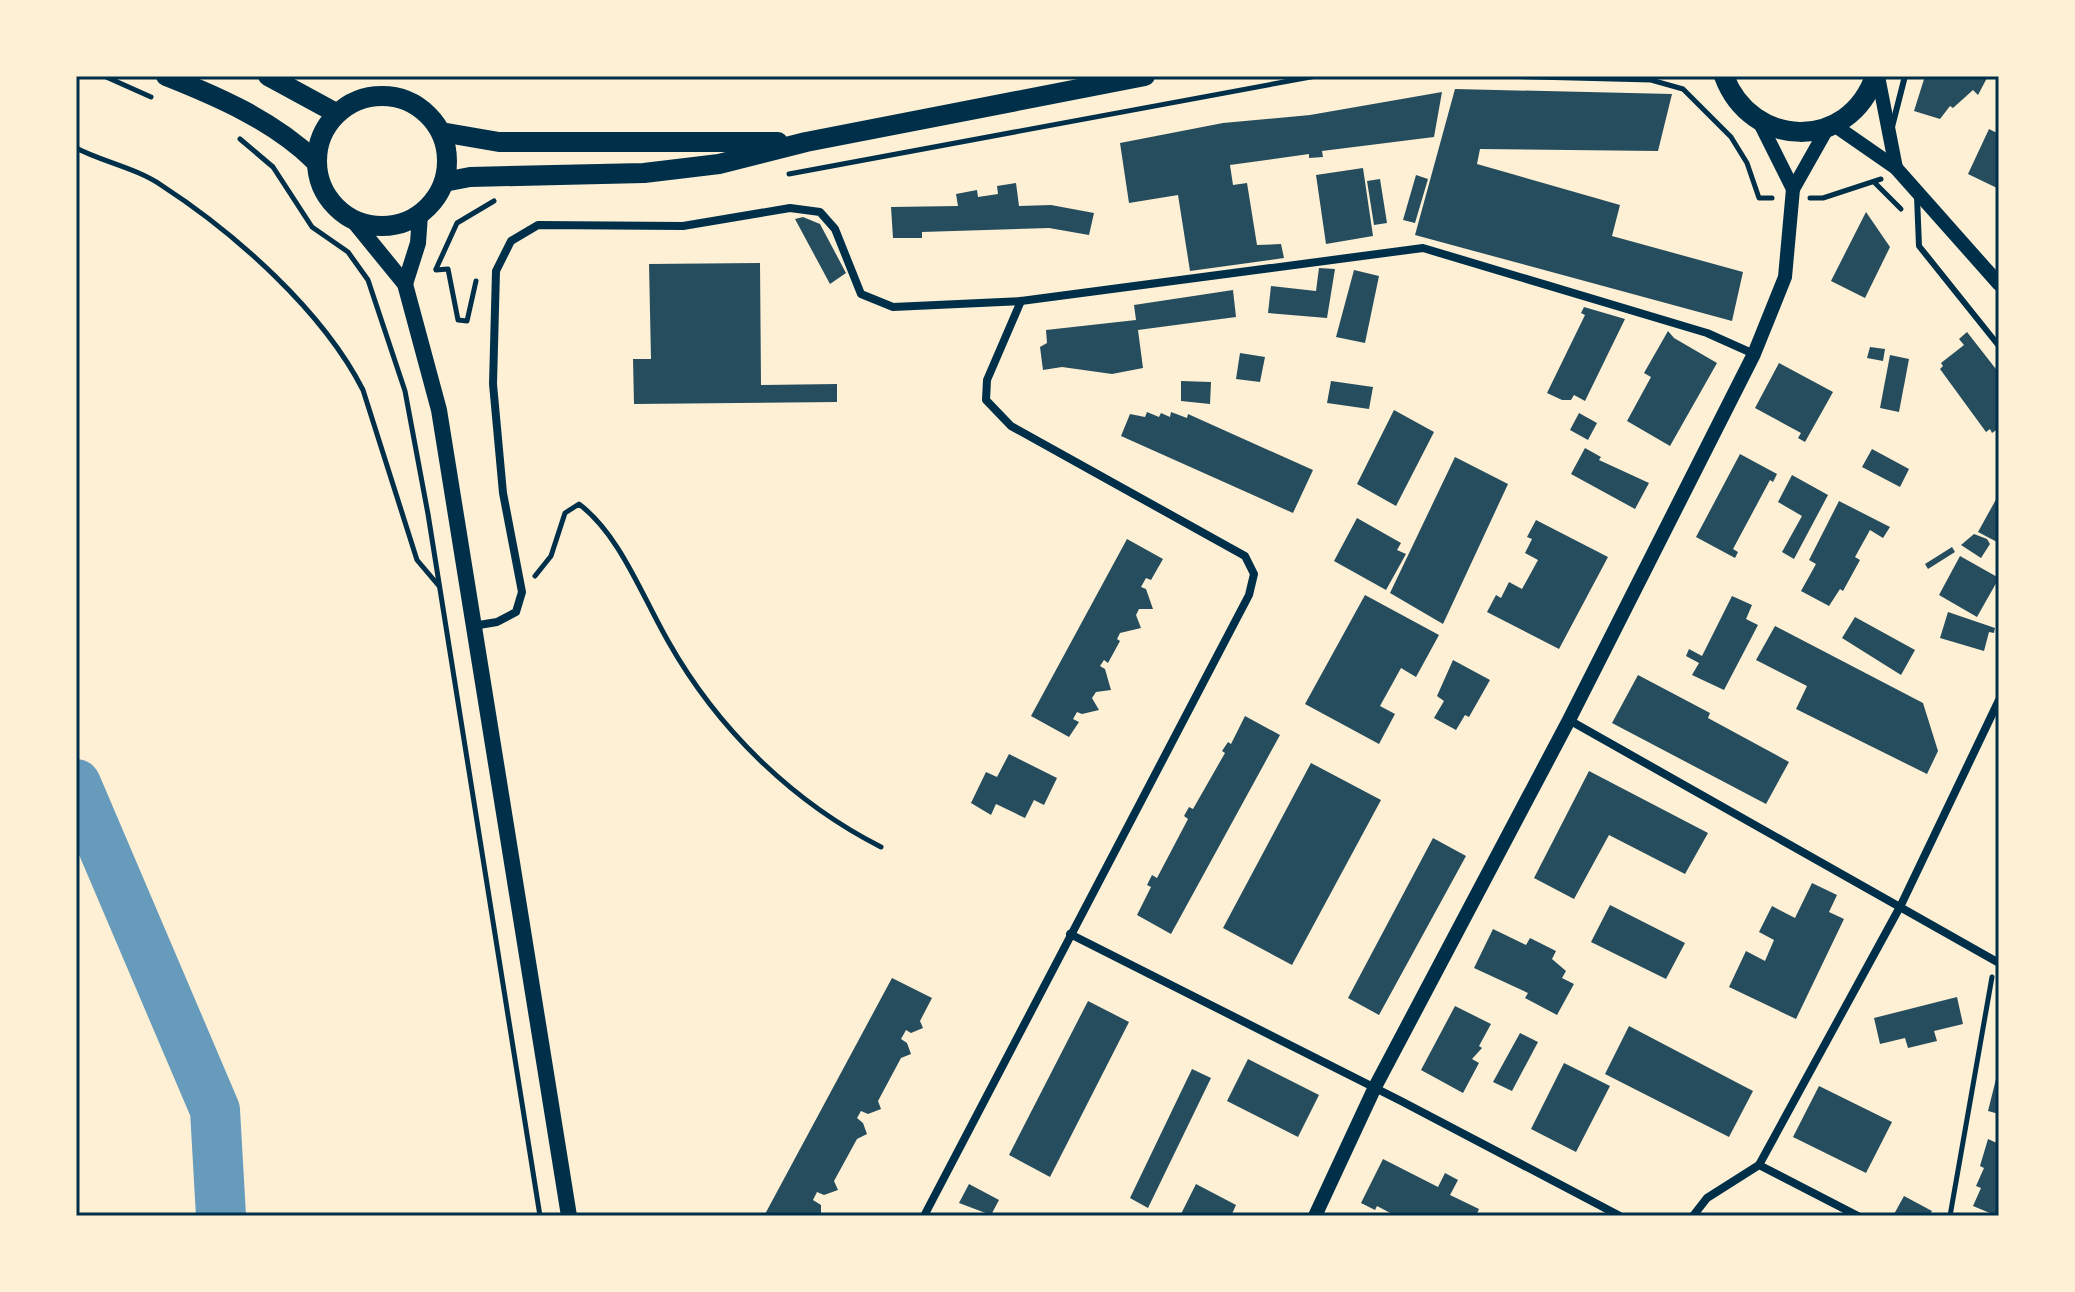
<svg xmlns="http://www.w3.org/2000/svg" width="2075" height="1292" font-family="'Fira Sans Condensed',sans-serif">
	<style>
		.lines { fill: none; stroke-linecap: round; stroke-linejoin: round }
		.river { stroke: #669bbc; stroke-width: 50 }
		.building { fill: #264d5e }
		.path { stroke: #003049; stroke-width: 5 }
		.service { stroke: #003049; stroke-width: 6 }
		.minor { stroke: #003049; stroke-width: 8 }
		.tertiary { stroke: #003049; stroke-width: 14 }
		.secondary { stroke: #003049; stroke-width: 16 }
		.primary { stroke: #003049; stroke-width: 20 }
		.neatline { fill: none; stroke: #003049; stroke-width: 3 }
	</style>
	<rect width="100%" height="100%" fill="#fdf0d5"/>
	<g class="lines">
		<path class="river" d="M76 784 215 1110 221 1216"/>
	</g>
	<g class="building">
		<path d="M1925 76H1988L1978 95 1973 90 1953 108 1950 106 1940 119 1914 111Z"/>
		<path d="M1455 89 1672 94 1658 151 1480 149 1477 164 1620 205 1612 236 1743 272 1732 321 1415 235Z"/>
		<path d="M1442 92 1434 137 1322 151 1323 157 1309 158V154L1230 165 1233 185 1247 183 1257 245 1281 244 1284 258 1190 271 1178 195 1129 203 1120 143 1223 123 1310 115Z"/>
		<path d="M1989 129 1999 134V189L1968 174Z"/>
		<path d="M1363 168 1373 236 1326 244 1316 175Z"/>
		<path d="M1416 175 1428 179 1415 223 1403 220Z"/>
		<path d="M1380 179 1387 223 1374 225 1367 181Z"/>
		<path d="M1016 183 1019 206 1051 205 1094 213 1089 235 1049 228 922 232V238H893L891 207 958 206 956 194 977 190 978 197 998 194 997 186Z"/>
		<path d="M1866 212 1890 247 1865 298 1831 281Z"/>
		<path d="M803 217 820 224 846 273 830 284 795 219Z"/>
		<path d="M760 263 761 385 837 384V402L634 404 633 359H651L649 264Z"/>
		<path d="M1319 268 1335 269 1327 318 1268 313 1271 286 1316 291Z"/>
		<path d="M1354 270 1379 276 1365 343 1336 337Z"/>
		<path d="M1233 290 1236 317 1138 330 1143 368 1112 374 1062 367 1043 370 1040 347 1047 343 1046 330 1136 320 1134 305Z"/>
		<path d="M1584 307 1625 319 1585 401 1574 395 1571 400H1562L1547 393 1585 315 1581 313Z"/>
		<path d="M1668 331 1674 338 1717 363 1670 446 1627 421 1651 377 1644 373Z"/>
		<path d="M1967 332 1999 373V428L1992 433 1990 429 1986 432 1940 369 1943 366 1941 363 1964 345 1959 339Z"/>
		<path d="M1870 347 1885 349 1883 361 1867 358Z"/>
		<path d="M1240 353 1265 357 1260 382 1236 379Z"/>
		<path d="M1890 355 1909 359 1899 412 1880 408Z"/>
		<path d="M1779 363 1833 392 1805 442 1798 438 1801 433 1755 408Z"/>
		<path d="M1181 381 1211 382 1210 404 1181 401Z"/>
		<path d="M1331 381 1373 387 1369 409 1327 403Z"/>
		<path d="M1394 410 1434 432 1396 506 1357 484Z"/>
		<path d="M1147 412 1159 417 1161 413 1170 417 1171 412 1187 418 1188 414 1313 470 1293 513 1121 436 1130 414 1145 417Z"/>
		<path d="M1579 413 1597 423 1588 440 1570 430Z"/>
		<path d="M1585 448 1601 457 1599 460 1649 483 1635 509 1571 474Z"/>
		<path d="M1872 449 1909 469 1900 487 1862 467Z"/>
		<path d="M1740 454 1777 474 1773 482 1770 480 1733 549 1738 552 1735 558 1696 537Z"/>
		<path d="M1455 457 1508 484 1443 624 1390 593Z"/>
		<path d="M1792 475 1828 495 1794 559 1782 552 1802 516 1778 502Z"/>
		<path d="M1999 494V543L1978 532Z"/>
		<path d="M1839 501 1890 527 1883 538 1870 530 1855 557 1860 560 1843 591 1840 589 1829 606 1801 591 1816 564 1809 560Z"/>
		<path d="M1357 518 1401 543 1397 550 1406 554 1386 590 1334 561Z"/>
		<path d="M1536 520 1608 557 1559 649 1487 612 1496 595 1501 598 1509 582 1522 589 1538 560 1525 553 1532 539 1527 537Z"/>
		<path d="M1974 534 1987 539 1990 544 1981 558 1961 545Z"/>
		<path d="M1127 539 1163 559 1151 580 1146 578 1141 587 1146 589 1153 609H1139L1136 615 1141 628 1120 633 1117 639 1120 641 1108 663 1104 660 1100 666 1105 669 1111 690 1096 692 1092 698 1099 710 1082 714 1077 712 1073 719 1079 722 1069 737 1031 716Z"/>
		<path d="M1952 547 1955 552 1928 569 1925 564Z"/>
		<path d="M1960 556 1999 578 1977 617 1939 595Z"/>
		<path d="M1365 595 1439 635 1416 677 1401 668 1380 706 1395 714 1379 744 1305 704Z"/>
		<path d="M1732 596 1752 605 1746 619 1758 625 1724 690 1692 675 1699 663 1686 656 1689 649 1702 656Z"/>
		<path d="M1948 612 1995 628 1994 633 1989 632 1984 651 1940 638Z"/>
		<path d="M1855 617 1915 650 1901 675 1842 638Z"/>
		<path d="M1775 626 1923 703 1938 751 1927 774 1796 709 1807 686 1756 660Z"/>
		<path d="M1453 660 1490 680 1469 717 1465 715 1456 730 1434 718 1444 701 1437 696Z"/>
		<path d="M1638 675 1710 713 1708 718 1789 762 1766 804 1612 723Z"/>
		<path d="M1245 716 1280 735 1171 934 1137 915 1151 887 1147 885 1152 875 1157 878 1188 819 1184 816 1189 807 1193 809 1225 753 1222 751 1228 742 1231 744Z"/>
		<path d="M1009 754 1057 778 1044 805 1034 800 1025 818 996 804 991 815 971 803 986 772 997 777Z"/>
		<path d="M1311 763 1381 800 1292 965 1223 928Z"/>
		<path d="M1589 771 1708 833 1685 874 1609 835 1574 899 1534 878Z"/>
		<path d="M1433 838 1466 856 1379 1015 1348 998Z"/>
		<path d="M1812 883 1837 895 1829 912 1844 919 1796 1019 1729 987 1746 951 1765 961 1774 940 1759 932 1772 906 1795 918Z"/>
		<path d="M1610 905 1685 943 1666 979 1591 942Z"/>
		<path d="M1493 929 1526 945 1530 938 1556 951 1552 959 1566 971 1562 978 1574 984 1557 1015 1525 998 1528 993 1474 968Z"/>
		<path d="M892 978 932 998 920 1021 923 1028 911 1033 906 1030 901 1039 907 1043 911 1054 901 1058 878 1101 881 1109 868 1114 861 1111 857 1118 863 1123 867 1134 857 1139 834 1181 838 1190 824 1195 817 1192 813 1200 821 1205V1216H764Z"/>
		<path d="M1957 997 1963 1024 1934 1031 1937 1041 1908 1048 1905 1038 1880 1044 1874 1018Z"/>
		<path d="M1088 1001 1129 1022 1050 1177 1009 1155Z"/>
		<path d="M1455 1006 1491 1024 1479 1046 1482 1048 1472 1059 1479 1063 1463 1093 1421 1070Z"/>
		<path d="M1629 1026 1753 1091 1729 1137 1605 1074Z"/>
		<path d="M1520 1033 1538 1042 1512 1091 1493 1082Z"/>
		<path d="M1248 1059 1319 1095 1298 1137 1227 1101Z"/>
		<path d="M1564 1063 1610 1086 1576 1152 1531 1129Z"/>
		<path d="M1192 1069 1211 1078 1148 1208 1130 1198Z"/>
		<path d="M1998 1071H1999V1114L1988 1111Z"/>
		<path d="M1819 1086 1892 1122 1866 1173 1793 1137Z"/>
		<path d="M1988 1139 1999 1144 1997 1216 1973 1206 1981 1188 1976 1186 1984 1168 1980 1166Z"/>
		<path d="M1383 1159 1438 1187 1445 1173 1458 1180 1450 1195 1479 1209 1476 1216H1396L1377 1206 1375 1210 1361 1203Z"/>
		<path d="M969 1184 999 1200 991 1215 959 1203Z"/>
		<path d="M1196 1184 1236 1205 1231 1216H1180Z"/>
		<path d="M1904 1196 1932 1211 1929 1216H1893Z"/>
	</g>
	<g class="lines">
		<g class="path">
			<path d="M104 76 151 97"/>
			<path d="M1500 76 1651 80 1683 89 1731 137 1747 163 1759 198H1772"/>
			<path d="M240 139 273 167 312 227 348 252 368 280 405 391 428 514 540 1216"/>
			<path d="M76 148C103 162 136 168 161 185 235 233 323 311 363 390L417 560 439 586"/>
			<path d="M789 174 1316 76"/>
			<path d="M1875 183 1901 209"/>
			<path d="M1810 198H1823L1881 179"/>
			<path d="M436 269 457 223 494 201"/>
			<path d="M436 270 448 269 458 320 467 321 476 281"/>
			<path d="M535 576 551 556 565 513 579 504C620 535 642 596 668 641 717 728 792 802 881 847"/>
			<path d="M1950 1216 1992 977"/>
		</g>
		<g class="service">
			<path d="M1892 127 1905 76"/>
			<path d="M1917 197 1919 246 1999 346"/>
		</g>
		<g class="minor">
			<path d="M473 626 497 622 516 612 522 592 503 493 493 384 496 271 511 241 538 225 683 226 790 208 820 212 835 229 861 294 893 307 1021 301 1423 248 1707 333 1754 354"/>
			<path d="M1569 720 1999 963"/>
			<path d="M1070 934 1401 1101 1620 1216"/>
			<path d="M1759 1165 1858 1216"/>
			<path d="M924 1216 1249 595 1254 574 1245 556 1011 426 986 400 987 380 1021 301"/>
			<path d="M1693 1216 1707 1198 1759 1165 1901 905 1999 700"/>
		</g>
		<g class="tertiary">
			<path d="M1878 76 1896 168"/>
			<path d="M1759 121 1793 189"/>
			<path d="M1834 125 1896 168 1999 284"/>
			<path d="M1315 1216 1375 1087 1569 720 1754 354 1785 277 1793 189 1828 127"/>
		</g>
		<g class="secondary">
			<path d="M352 219 405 284 439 410 569 1216"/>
			<path d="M405 284 418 243 420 215"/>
		</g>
		<g class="primary">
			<path d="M166 76C219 97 274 121 315 161"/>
			<path d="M268 76 336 113"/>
			<path d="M1724 76C1751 149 1849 152 1875 76"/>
			<circle cx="382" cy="161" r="65"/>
			<path d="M441 132 499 142H778"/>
			<path d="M444 182 470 177 644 173 719 164 806 142 1145 76"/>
		</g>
	</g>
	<rect width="2075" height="1292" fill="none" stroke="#fdf0d5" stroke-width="156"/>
	<rect x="78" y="78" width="1919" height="1136" class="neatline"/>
</svg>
